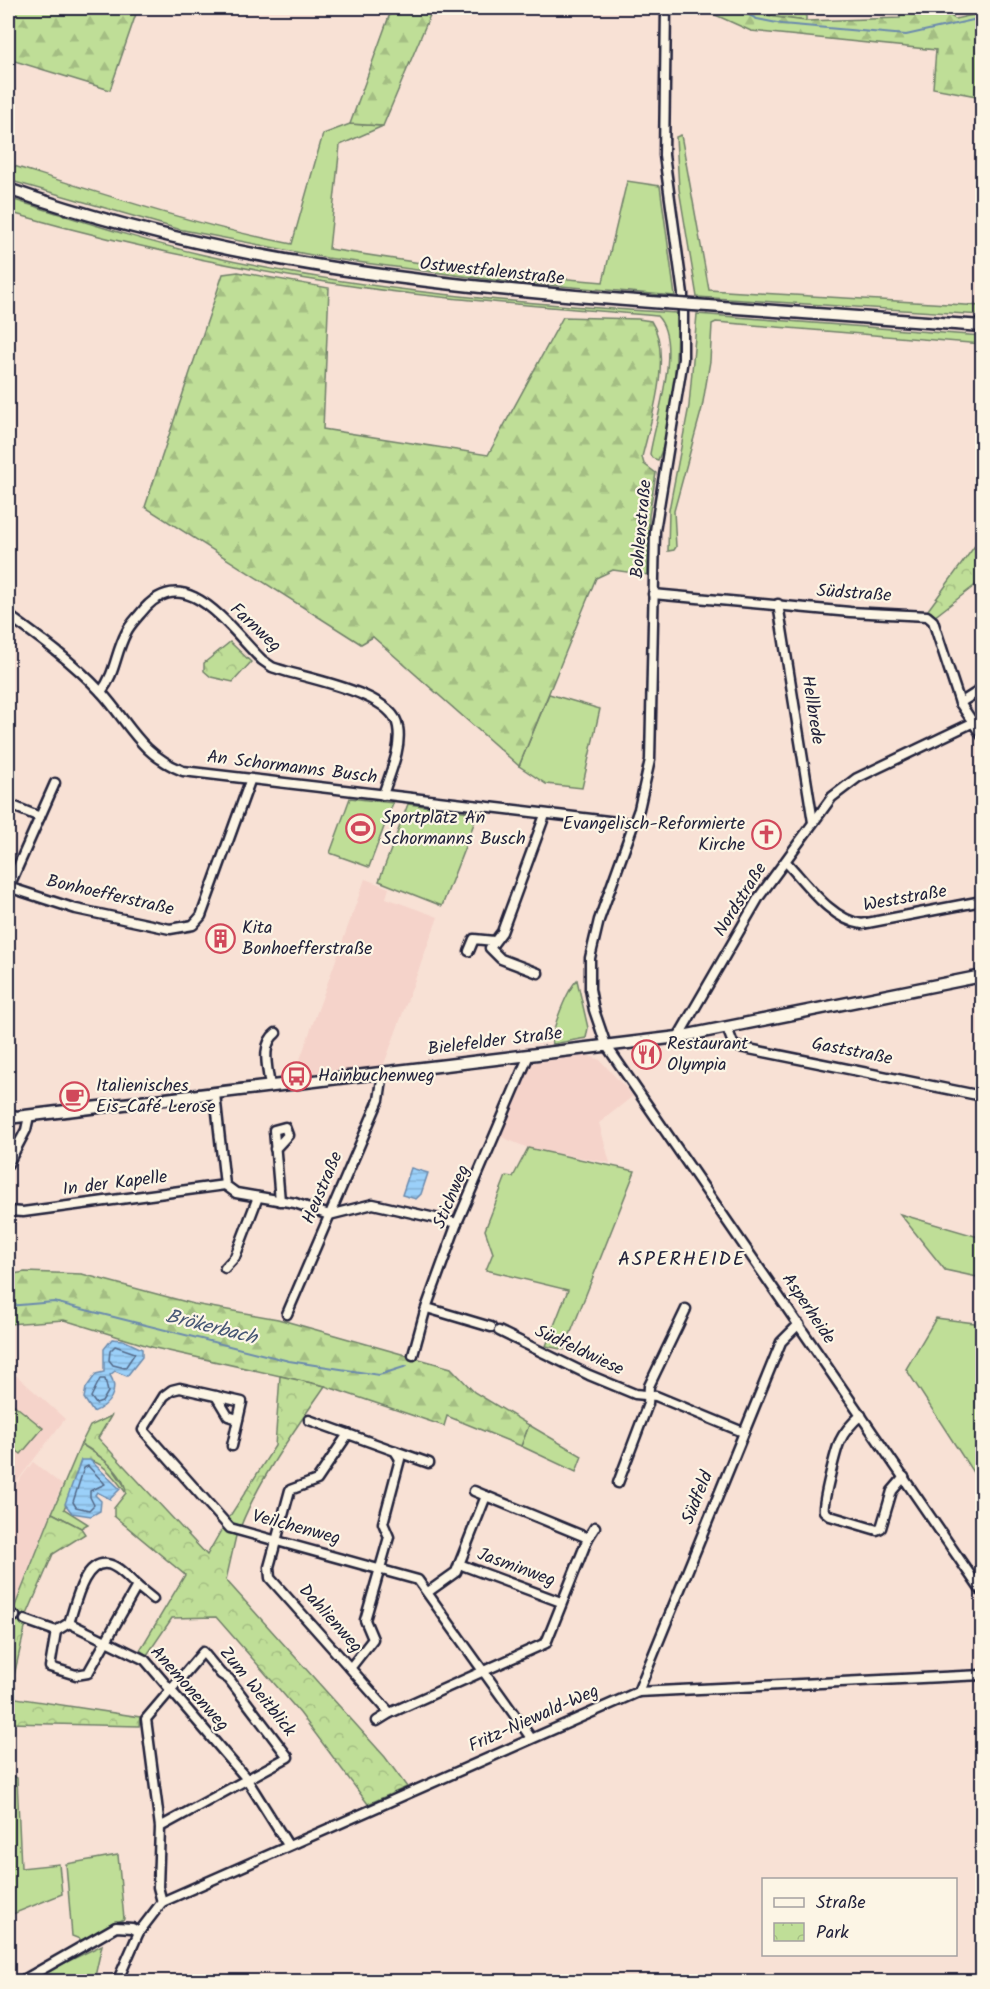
<svg xmlns="http://www.w3.org/2000/svg" width="990" height="1989" font-family="Kalam,sans-serif">
	<style>
		.built { fill: #f5d3ca }
		.green { fill: #bfde97; stroke: #708069; stroke-width: 1.5 }
		.forest { fill: url(#forest-firs); stroke: #708069; stroke-width: 1.5 }
		.park { fill: url(#park-crowns); stroke: #708069; stroke-width: 1.5 }
		.water { fill: url(#water-rules); stroke: #6b8aad; stroke-width: 1.5 }
		.lines { fill: none; stroke-linecap: round; stroke-linejoin: round }
		.shore { stroke: #526887; stroke-width: 1.5 }
		.stream { stroke: #6b8aad; stroke-width: 2 }
		.minor-casing { stroke: #22223b; stroke-width: 13 }
		.major-casing { stroke: #22223b; stroke-width: 15 }
		.minor { stroke: #fcf5e5; stroke-width: 8 }
		.major { stroke: #fcf5e5; stroke-width: 10 }
		.major-bridge-casing { stroke: #22223b; stroke-width: 15; stroke-linecap: butt }
		.major-bridge { stroke: #fcf5e5; stroke-width: 10 }
		.labels { text-anchor: middle; dominant-baseline: central; stroke-width: 4.5; stroke-linejoin: round; paint-order: stroke }
		.street-label { font-size: 18px; fill: #22223b; stroke: #fcf5e5 }
		.poi-label { font-size: 18px; fill: #22223b; stroke: #fcf5e5; text-anchor: start }
		.neighbourhood-label { font-size: 20px; letter-spacing: 1.5px; fill: #22223b; stroke: #fcf5e5 }
		.water-label { font-size: 20px; font-style: italic; fill: #465674; stroke: #fcf5e5 }
	</style>
	<defs>
		<pattern id="forest-firs" width="22" height="20" patternUnits="userSpaceOnUse" patternTransform="scale(1.5)"><rect width="22" height="20" fill="#bfde97"/><path d="M5 1l3.5 6h-7zM16 11l3.5 6h-7z" fill="#a4be83"/></pattern>
		<pattern id="park-crowns" width="20" height="18" patternUnits="userSpaceOnUse" patternTransform="scale(1.5)"><rect width="20" height="18" fill="#bfde97"/><path d="M2 6a3 3 0 1 1 6 0M12 15a3 3 0 1 1 6 0" fill="none" stroke="#a4be83"/></pattern>
		<pattern id="water-rules" width="6" height="5" patternUnits="userSpaceOnUse" patternTransform="scale(1.5)"><rect width="6" height="5" fill="#9bd0f9"/><path d="M0 2.5h6" fill="none" stroke="#85b2d6"/></pattern>
	</defs>
	<rect width="100%" height="100%" fill="#f8e1d5"/>
	<filter id="ink" filterUnits="userSpaceOnUse"><feTurbulence type="fractalNoise" baseFrequency=".0167" numOctaves="2"/><feDisplacementMap in="SourceGraphic" scale="12" xChannelSelector="R" yChannelSelector="G"/><feConvolveMatrix kernelMatrix="1 2 1 2 8 2 1 2 1" color-interpolation-filters="sRGB"/></filter>
	<g filter="url(#ink)">
		<g class="built">
			<path d="M365 879 389 888 386 898 438 917 383 1067 294 1076Z"/>
			<path d="M587 1055 600 1060 633 1096 599 1123 610 1163 528 1148 499 1136 530 1063Z"/>
			<path d="M8 1375 17 1376 65 1419 8 1493Z"/>
			<path d="M33 1462 62 1485 12 1611 8 1610V1495Z"/>
		</g>
		<g class="green">
			<path d="M744 8H806V21L775 17Z"/>
			<path d="M350 124 383 126 340 145 329 249 473 271 603 282 627 181 660 186 675 296 493 280 327 258 178 229 8 180V164C102 194 195 225 292 244L323 134Z"/>
			<path d="M681 135 709 290 982 306V315L697 297 679 189 676 137Z"/>
			<path d="M8 198C73 218 138 240 204 255 358 290 520 304 677 313 677 355 675 422 658 460L652 458 650 454C655 421 683 342 657 316 549 306 439 300 332 283 222 266 114 242 8 212Z"/>
			<path d="M697 314 982 336V344L716 322 712 324 710 361 702 408 674 511 676 547 674 550 668 551 669 510 689 406Z"/>
			<path d="M549 694 600 709 582 788 546 784 519 766Z"/>
			<path d="M350 798 393 803 369 867 330 853Z"/>
			<path d="M408 804 478 813 442 906 379 881Z"/>
			<path d="M577 980 588 1028 586 1038 553 1044C549 1033 568 989 577 980Z"/>
			<path d="M528 1148 635 1171 564 1350 546 1346 568 1290 486 1270 493 1253 485 1230 506 1176 513 1177Z"/>
			<path d="M900 1214 982 1238V1278L945 1270Z"/>
			<path d="M936 1318 982 1324V1473L974 1474 906 1369Z"/>
			<path d="M8 1400 43 1428 21 1454 8 1444Z"/>
			<path d="M529 1425 582 1456 576 1472 521 1446Z"/>
			<path d="M8 1773 17 1778 21 1868 59 1864 62 1894 8 1916Z"/>
			<path d="M118 1855 124 1919 82 1940 72 1936 66 1864Z"/>
			<path d="M102 1945 94 1981H27Z"/>
		</g>
		<g class="forest">
			<path d="M8 8H138L110 90 8 59Z"/>
			<path d="M392 8H433L383 126 350 124Z"/>
			<path d="M700 8H744L775 17 806 21 900 18V8H939L955 19 982 13V97L933 88 936 50 751 31Z"/>
			<path d="M238 272 329 288 323 429 488 455 563 317 638 319 651 321C673 354 651 420 642 457L644 464 656 473 649 516 648 575 613 570 596 578 519 766 373 637 361 644 145 507 223 274Z"/>
			<path d="M25 1272 82 1274 194 1304 278 1319 451 1368 474 1392 529 1425 521 1446 447 1416 444 1426 325 1386 155 1348 64 1320 8 1324V1275Z"/>
			<path d="M81 1444 109 1463 126 1488V1493C116 1480 102 1458 84 1461L64 1509 88 1524 81 1528 52 1513Z"/>
		</g>
		<g class="park">
			<path d="M982 536V580L934 617 928 610Z"/>
			<path d="M230 642 251 662 233 682 211 677 204 671V663Z"/>
			<path d="M280 1376 325 1386C294 1431 260 1477 240 1528L228 1519 275 1446Z"/>
			<path d="M111 1416 98 1438 207 1555 223 1527 236 1536 226 1580 385 1757 407 1787 368 1804 300 1713 216 1617 172 1618 147 1655 140 1650 185 1575 114 1516V1508L126 1493C125 1473 97 1453 81 1444L90 1426Z"/>
			<path d="M52 1513 81 1528 85 1534 53 1554 26 1617 13 1611Z"/>
			<path d="M9 1617 26 1624 9 1697 140 1717 139 1726 9 1723 8 1773Z"/>
		</g>
		<g class="water">
			<path d="M411 1168 428 1173 421 1194 416 1199 402 1195Z"/>
			<path d="M112 1339 123 1340 142 1349V1357L127 1376 115 1371 110 1375C120 1391 109 1406 93 1412L84 1398 86 1388 96 1374 104 1372V1349Z"/>
			<path d="M81 1460H90L120 1489 110 1499 97 1492 95 1495 101 1501 100 1511 91 1516 72 1513 65 1504Z"/>
		</g>
		<g class="lines">
			<g class="shore">
				<path d="M115 1346 135 1353 125 1368 113 1365 109 1360 110 1351Z"/>
				<path d="M105 1379 108 1392 102 1402 96 1404 91 1397 100 1379Z"/>
				<path d="M88 1466 105 1484 90 1491V1497L94 1505 89 1510 76 1507 73 1502 84 1468Z"/>
			</g>
			<g class="stream">
				<path d="M735 8 757 19 782 24 906 35 982 18"/>
				<path d="M8 1306 54 1302 289 1361 379 1375 407 1366"/>
			</g>
			<defs>
				<g id="minor">
					<path d="M666 8 664 155 683 294V359L655 531 650 760 639 809 599 920 590 958V989L594 1010 606 1045 615 1058 982 1592"/>
					<path d="M653 594 850 612 927 616 933 621 960 703 982 736"/>
					<path d="M778 604 813 822"/>
					<path d="M8 615C40 638 73 662 101 692 130 724 140 754 183 771L634 824"/>
					<path d="M101 692C116 672 115 654 126 633 129 626 135 620 140 614 184 557 229 628 262 660L272 667C301 678 393 691 398 727 402 749 389 775 383 795"/>
					<path d="M960 703 982 689"/>
					<path d="M8 804 40 817"/>
					<path d="M786 862C807 884 831 920 862 924L982 901"/>
					<path d="M8 887 76 909 170 929 193 925 201 916 250 781"/>
					<path d="M8 889 55 783"/>
					<path d="M469 951 474 939 494 941"/>
					<path d="M538 973 501 959 490 948 502 932 545 815"/>
					<path d="M727 1028 734 1046 982 1096"/>
					<path d="M678 1037 759 897 832 797 857 778 972 723"/>
					<path d="M270 1087C268 1069 260 1045 276 1033"/>
					<path d="M215 1094 225 1185 236 1193 295 1203 329 1215 373 1204 457 1223"/>
					<path d="M275 1149 288 1135 285 1127 274 1130 280 1201"/>
					<path d="M8 1164 26 1130 29 1116"/>
					<path d="M8 1211 23 1212 225 1185"/>
					<path d="M225 1268 235 1257 258 1197"/>
					<path d="M427 1308 491 1327"/>
					<path d="M287 1314 379 1100 383 1073"/>
					<path d="M499 1331 589 1375 635 1394 656 1396 743 1432"/>
					<path d="M413 1355 425 1311 457 1223 529 1055"/>
					<path d="M216 1396 228 1416 238 1419"/>
					<path d="M861 1415C852 1423 845 1430 840 1441 836 1449 822 1505 824 1511L830 1516 877 1530 881 1528 892 1491 904 1477"/>
					<path d="M309 1420 348 1434"/>
					<path d="M232 1446 242 1402 180 1388 172 1390 164 1396 143 1430 230 1528 418 1580 531 1738"/>
					<path d="M395 1451 429 1463"/>
					<path d="M618 1483 648 1404 649 1386 686 1309"/>
					<path d="M474 1491 486 1496"/>
					<path d="M588 1538 595 1527"/>
					<path d="M459 1564 561 1602"/>
					<path d="M137 1586 153 1599"/>
					<path d="M8 1614 15 1616"/>
					<path d="M25 1620 56 1631 69 1623 145 1660 246 1778 288 1845"/>
					<path d="M56 1631 50 1667 76 1675 88 1673 137 1586C129 1579 118 1565 107 1564 83 1561 75 1606 69 1623"/>
					<path d="M351 1667 373 1639 365 1620 389 1537 383 1523 400 1459 395 1451 348 1434 317 1480 290 1490 269 1567 270 1578 390 1713 546 1643 588 1538 486 1496 456 1572 428 1592"/>
					<path d="M638 1692 781 1342 799 1324"/>
					<path d="M377 1721 390 1713"/>
					<path d="M160 1827 288 1757 229 1679 221 1674 203 1652 146 1719 160 1827 158 1887 162 1902"/>
					<path d="M20 1982 116 1927 132 1928 139 1932"/>
					<path d="M117 1982 139 1932 162 1902 638 1692 982 1675"/>
				</g>
				<g id="major">
					<path d="M8 189C220 263 441 287 664 303"/>
					<path d="M708 306 982 326"/>
					<path d="M8 1118 678 1037 982 976"/>
				</g>
			</defs>
			<use href="#minor" class="minor-casing"/>
			<use href="#major" class="major-casing"/>
			<use href="#minor" class="minor"/>
			<use href="#major" class="major"/>
			<defs>
				<path id="major-bridge" d="M664 303 708 306"/>
			</defs>
			<use href="#major-bridge" class="major-bridge-casing"/>
			<use href="#major-bridge" class="major-bridge"/>
		</g>
	</g>
	<defs>
		<symbol id="stadium-ring" viewBox="-11 -11 22 22"><circle r="9.5" fill="#fcf5e5" stroke="#d1495b" stroke-width="1.5"/><path d="M0-5a6.5 5 0 1 0 0 10a6.5 5 0 1 0 0-10ZM-3.5-1.8h7v3.6h-7Z" fill="#d1495b"/></symbol>
		<symbol id="church-ring" viewBox="-11 -11 22 22"><circle r="9.5" fill="#fcf5e5" stroke="#d1495b" stroke-width="1.5"/><path d="M-1.2-6h2.4v3.5h3.3v2.4h-3.3V6h-2.4V-.1h-3.3v-2.4h3.3Z" fill="#d1495b"/></symbol>
		<symbol id="building-ring" viewBox="-11 -11 22 22"><circle r="9.5" fill="#fcf5e5" stroke="#d1495b" stroke-width="1.5"/><path d="M-4-6H4V6H1V3H-1V6H-4ZM-2.5-4.3h1.7v1.8h-1.7ZM.8-4.3h1.7v1.8H.8ZM-2.5-1h1.7V.8h-1.7ZM.8-1h1.7V.8H.8Z" fill="#d1495b"/></symbol>
		<symbol id="restaurant-ring" viewBox="-11 -11 22 22"><circle r="9.5" fill="#fcf5e5" stroke="#d1495b" stroke-width="1.5"/><path d="M-5-6h1v4h1v-4h1v4h1v-4h1v5L-1.5 .5V6h-2V.5L-5-1ZM5-6V6H3V1.5H1.5Q1.5-4 5-6Z" fill="#d1495b"/></symbol>
		<symbol id="bus-ring" viewBox="-11 -11 22 22"><circle r="9.5" fill="#fcf5e5" stroke="#d1495b" stroke-width="1.5"/><path d="M-5-6H5V4H4V6H2V4H-2V6H-4V4H-5ZM-3.5-4V0h7V-4ZM-3.5 1.2v1.5H-2V1.2ZM2 1.2v1.5H3.5V1.2Z" fill="#d1495b"/></symbol>
		<symbol id="cafe-ring" viewBox="-11 -11 22 22"><circle r="9.5" fill="#fcf5e5" stroke="#d1495b" stroke-width="1.5"/><path d="M-5.5-4.5H6V0H3Q3 3.5 0 3.5H-2.5Q-5.5 3.5-5.5 0ZM3-3.2v2h1.7v-2ZM-6 4.5H4V6H-6Z" fill="#d1495b"/></symbol>
	</defs>
	<g fill-rule="evenodd">
		<use href="#stadium-ring" x="344" y="812" width="33" height="33"/>
		<use href="#church-ring" x="750" y="818" width="33" height="33"/>
		<use href="#building-ring" x="204" y="922" width="33" height="33"/>
		<use href="#restaurant-ring" x="630" y="1038" width="33" height="33"/>
		<use href="#bus-ring" x="280" y="1060" width="33" height="33"/>
		<use href="#cafe-ring" x="58" y="1080" width="33" height="33"/>
	</g>
	<g class="labels">
		<g class="street-label">
			<text transform="translate(492 272) rotate(6)">Ostwestfalenstraße</text>
			<text transform="translate(642 529) rotate(-85)">Bohlenstraße</text>
			<text transform="translate(854 594) rotate(4)">Südstraße</text>
			<text transform="translate(255 628) rotate(43)">Farnweg</text>
			<text transform="translate(812 710) rotate(81)">Hellbrede</text>
			<text transform="translate(292 768) rotate(7)">An Schormanns Busch</text>
			<text transform="translate(110 896) rotate(13)">Bonhoefferstraße</text>
			<text transform="translate(905 899) rotate(-10)">Weststraße</text>
			<text transform="translate(741 900) rotate(-58)">Nordstraße</text>
			<text transform="translate(495 1042) rotate(-7)">Bielefelder Straße</text>
			<text transform="translate(852 1052) rotate(11)">Gaststraße</text>
			<text transform="translate(115 1184) rotate(-7)">In der Kapelle</text>
			<text transform="translate(323 1188) rotate(-67)">Heustraße</text>
			<text transform="translate(452 1197) rotate(-67)">Stichweg</text>
			<text transform="translate(808 1309) rotate(56)">Asperheide</text>
			<text transform="translate(579 1351) rotate(25)">Südfeldwiese</text>
			<text transform="translate(698 1498) rotate(-68)">Südfeld</text>
			<text transform="translate(296 1528) rotate(15)">Veilchenweg</text>
			<text transform="translate(516 1568) rotate(20)">Jasminweg</text>
			<text transform="translate(330 1619) rotate(48)">Dahlienweg</text>
			<text transform="translate(189 1689) rotate(48)">Anemonenweg</text>
			<text transform="translate(257 1692) rotate(51)">Zum Weitblick</text>
			<text transform="translate(534 1719) rotate(-24)">Fritz-Niewald-Weg</text>
		</g>
		<g class="poi-label">
			<text x="382" y="818">Sportplatz An<tspan x="382" dy="21">Schormanns Busch</tspan></text>
			<text x="745" y="824" text-anchor="end">Evangelisch-Reformierte<tspan x="745" dy="21">Kirche</tspan></text>
			<text x="242" y="928">Kita<tspan x="242" dy="21">Bonhoefferstraße</tspan></text>
			<text x="667" y="1044">Restaurant<tspan x="667" dy="21">Olympia</tspan></text>
			<text x="318" y="1076">Hainbuchenweg</text>
			<text x="96" y="1086">Italienisches<tspan x="96" dy="21">Eis-Café Lerose</tspan></text>
		</g>
		<g class="neighbourhood-label">
			<text x="682" y="1260">ASPERHEIDE</text>
		</g>
		<g class="water-label">
			<text transform="translate(211 1328) rotate(14)">Brökerbach</text>
		</g>
	</g>
	<rect width="990" height="1989" fill="none" stroke="#fcf5e5" stroke-width="30"/>
	<rect x="15" y="15" width="960" height="1959" fill="none" stroke="#22223b" stroke-width="2" filter="url(#ink)"/>
	<rect x="762" y="1878" width="195" height="78" fill="#fcf5e5" stroke="#a5a1a1" stroke-width="1.5"/>
	<rect x="774" y="1898" width="30" height="9" fill="#fcf5e5" stroke="#a5a1a1" stroke-width="1.5"/>
	<text x="816" y="1908" font-size="18" fill="#22223b">Straße</text>
	<rect x="774" y="1923" width="30" height="18" fill="url(#park-crowns)" stroke="#a5a1a1" stroke-width="1.5"/>
	<text x="816" y="1938" font-size="18" fill="#22223b">Park</text>
</svg>
